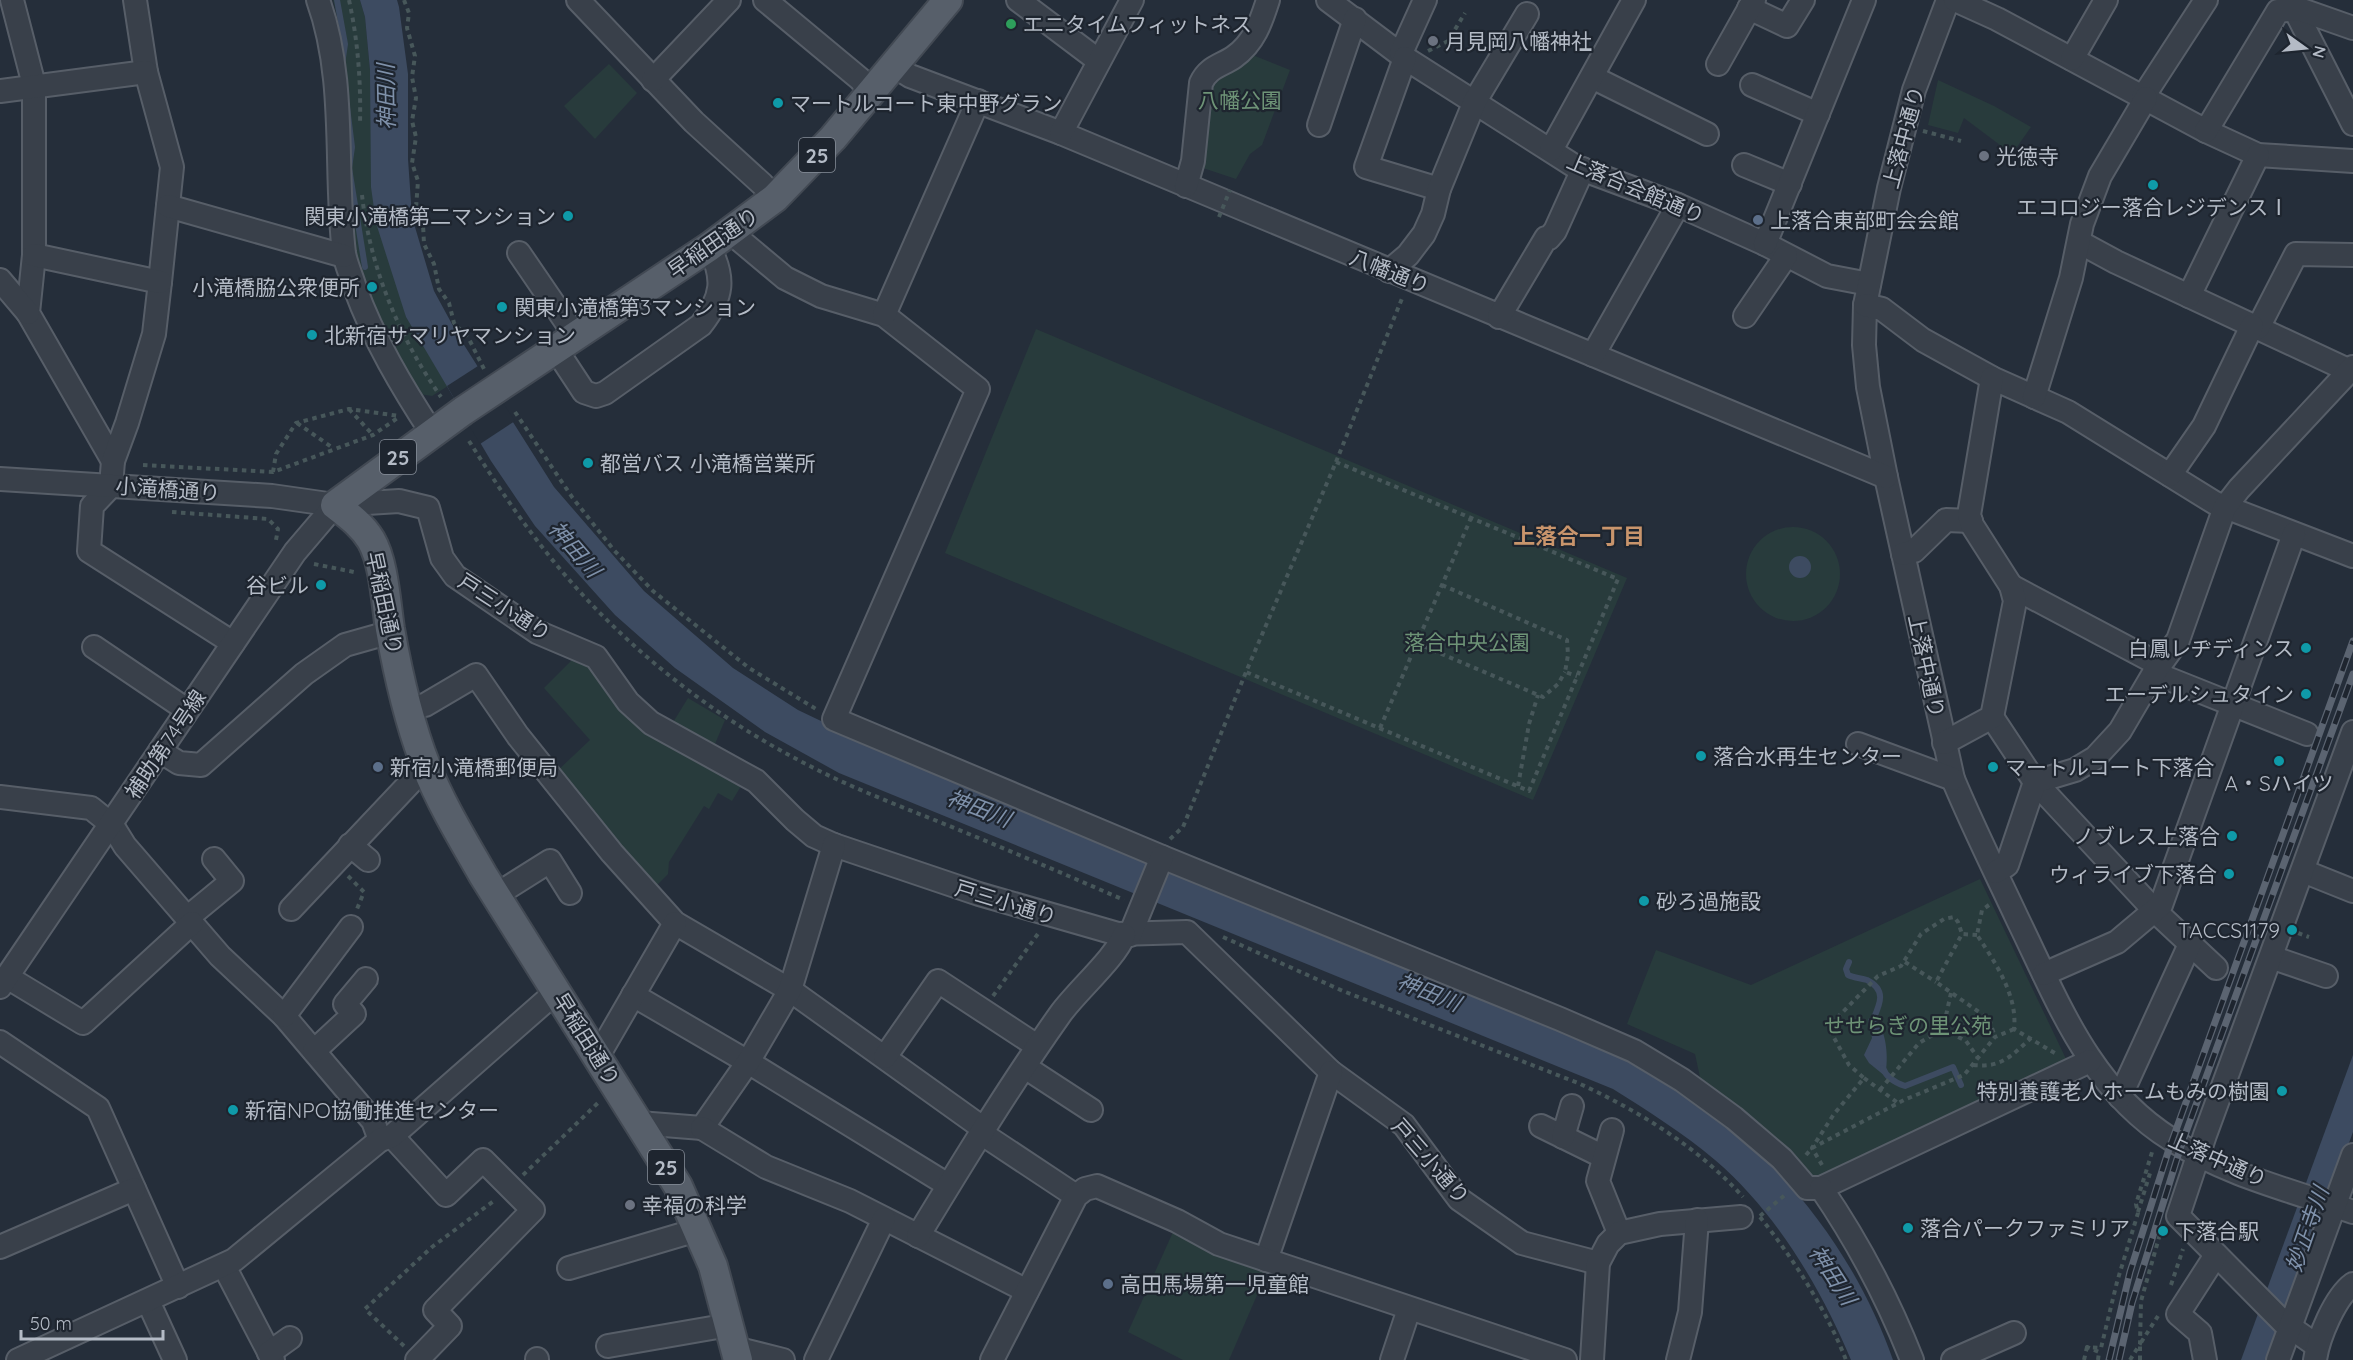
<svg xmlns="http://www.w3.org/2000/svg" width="2353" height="1360" font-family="Quicksand,'Noto Sans JP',sans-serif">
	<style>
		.green { fill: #283b3c }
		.water { fill: #3d4b61 }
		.pier { fill: #252e3a }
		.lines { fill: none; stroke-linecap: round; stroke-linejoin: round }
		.stream { stroke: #3d4b61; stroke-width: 6 }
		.minor-casing { stroke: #575e68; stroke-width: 26 }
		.major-casing { stroke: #424953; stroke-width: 32 }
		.path { stroke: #47575a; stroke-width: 4; stroke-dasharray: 4.5 4.5; stroke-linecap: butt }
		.minor { stroke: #39404a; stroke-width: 22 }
		.major { stroke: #575f6a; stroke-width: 28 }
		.rail-casing { stroke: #5b6471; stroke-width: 7 }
		.rail { stroke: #1e252f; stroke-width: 4.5; stroke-dasharray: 14; stroke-linecap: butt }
		.path-bridge { stroke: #47575a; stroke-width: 4; stroke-dasharray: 4.5 4.5; stroke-linecap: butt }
		.leisure-dot { fill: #2e9e5b; stroke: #1e252f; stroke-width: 2 }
		.worship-dot { fill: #6b7280; stroke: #1e252f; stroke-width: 2 }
		.culture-dot { fill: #0f9aa8; stroke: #1e252f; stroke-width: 2 }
		.service-dot { fill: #5c6f8a; stroke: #1e252f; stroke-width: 2 }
		.labels { text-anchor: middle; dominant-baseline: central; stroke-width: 4.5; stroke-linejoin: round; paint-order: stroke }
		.shield { fill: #1e252f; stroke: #878e99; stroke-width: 1.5 }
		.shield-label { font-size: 20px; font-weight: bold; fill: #b4bbc6 }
		.poi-label { font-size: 21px; fill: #b4bbc6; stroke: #1e252f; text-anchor: start }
		.park-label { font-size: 21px; fill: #6e9477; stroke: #1e252f }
		.street-label { font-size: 21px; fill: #b4bbc6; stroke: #1e252f }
		.water-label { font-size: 22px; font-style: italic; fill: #7f91aa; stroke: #1e252f }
		.neighbourhood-label { font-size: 22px; font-weight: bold; fill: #c9956c; stroke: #1e252f }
	</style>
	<rect width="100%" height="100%" fill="#252e3a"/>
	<g class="green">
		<path d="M333 0H360L365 17 370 70 406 317 448 386 432 396 419 394C408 376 395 358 386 339 364 293 349 241 345 190 341 126 350 63 333 0Z"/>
		<path d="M1250 54 1290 70 1262 145 1250 154 1236 179 1197 166 1211 72Z"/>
		<path d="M609 64 637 93 595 139 564 106Z"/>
		<path d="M1938 80 1994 106 2031 127 2012 154 1964 118 1958 133 1928 125Z"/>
		<path d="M1036 329 1627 578 1533 800 945 553Z"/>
		<circle cx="1793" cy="574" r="47"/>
		<path d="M576 656 744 781 732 801 718 793 709 809 704 806 669 862 668 874 653 889 554 774 590 740 544 688Z"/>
		<path d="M688 698 725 720 715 744 672 724Z"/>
		<path d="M1980 879 2068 1063 1813 1181 1701 1082 1695 1054 1627 1024 1656 950 1751 985Z"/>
		<path d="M1173 1232 1267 1272 1229 1360H1183L1128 1332Z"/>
	</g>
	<g class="water">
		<path d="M360 0H397L399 7 408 74V159L412 217 434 291 459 337 554 487 644 591 733 668 798 710 884 751 1626 1059C1648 1072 1673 1083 1694 1098 1784 1163 1856 1254 1893 1360H1851C1821 1288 1775 1211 1715 1160 1683 1133 1648 1111 1613 1089L839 773 765 732 675 668 615 615 535 526 491 461 406 317 376 223 371 187 370 70 365 17Z"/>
		<circle cx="1800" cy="567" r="11"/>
		<path d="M1873 1017C1887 1028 1889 1059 1885 1076L1869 1063 1864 1055 1872 1038 1868 1019Z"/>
		<path d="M2353 1055V1132L2269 1360H2241Z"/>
	</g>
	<path class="pier" d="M478 366 515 421 480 444 447 386Z"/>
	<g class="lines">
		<g class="stream">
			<path d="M337 0 345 44 342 64"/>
			<path d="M347 107 352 147 349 168 365 267"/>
			<path d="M1849 962 1846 969 1848 975C1854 978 1861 978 1867 980 1887 990 1880 1004 1873 1020L1874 1024"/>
			<path d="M1883 1068C1886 1077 1896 1083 1905 1086L1953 1067 1961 1085"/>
		</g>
		<defs>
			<g id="minor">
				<path d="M12 0 34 85V255L28 313 113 461"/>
				<path d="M135 0 146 72"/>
				<path d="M318 0C347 80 334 170 344 253 346 265 352 277 355 288 374 340 402 387 432 433"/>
				<path d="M578 0 694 122 762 184 775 198"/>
				<path d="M765 0 860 79 871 92"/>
				<path d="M1018 0 1099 61"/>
				<path d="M1328 0 1405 58 1576 167 1678 205 1765 244 1827 276 1869 284"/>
				<path d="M1948 0 1914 90 1889 188 1865 305 1864 345 1868 387 1886 477 1953 779C1973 827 1996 873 2018 920 2058 1002 2090 1089 2172 1140 2226 1175 2293 1191 2353 1212"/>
				<path d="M1955 0 1997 19 2206 131 2258 155 2353 161"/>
				<path d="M2289 1 2297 14 2353 124"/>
				<path d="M1749 8 1787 26 1803 0"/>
				<path d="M1401 53 1425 0"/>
				<path d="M1405 58 1366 167 1439 189"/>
				<path d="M2072 59 2106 0"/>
				<path d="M1718 64 1754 0"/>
				<path d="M894 66 910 76 1061 133 1886 477"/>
				<path d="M1592 77 1707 134"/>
				<path d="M653 80 729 0"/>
				<path d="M1752 85 1818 114"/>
				<path d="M0 91 146 72 172 167 160 282 154 334 127 423 113 461 111 486 92 506 89 551 233 643"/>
				<path d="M2143 97 2206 0"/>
				<path d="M1319 125 1355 19"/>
				<path d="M2206 131 2278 11 2299 9 2353 28"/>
				<path d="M1061 133 1132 0"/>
				<path d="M1551 150 1634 0"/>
				<path d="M1744 165 1790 184"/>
				<path d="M1186 186 1193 161 1201 83C1208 67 1221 66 1234 57 1254 43 1261 22 1268 0"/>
				<path d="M168 206 344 256"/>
				<path d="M730 232 785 278 821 296 884 315 978 389 834 719 1162 857 1560 1019 1634 1051 1682 1080 1734 1118 1782 1159 1807 1188H1821L2090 1061"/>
				<path d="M2079 242 2116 262 2350 371"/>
				<path d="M1765 244 1864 0"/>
				<path d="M519 253 575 335"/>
				<path d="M34 255 160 282"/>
				<path d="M1389 271 1408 255 1424 234 1433 214 1439 189 1475 101 1527 14"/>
				<path d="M0 280 28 313"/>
				<path d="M2189 296 2258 155"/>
				<path d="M1865 305 1882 309 1923 340 1992 378 2068 412 2215 503 2353 556"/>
				<path d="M884 315 978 101"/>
				<path d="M1745 316 1786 256"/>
				<path d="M1499 317 1546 238H1549L1555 231 1583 169"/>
				<path d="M2258 328 2296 254 2353 255"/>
				<path d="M555 348 584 392 596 396 605 393 701 325C723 297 725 278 709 247"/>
				<path d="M1593 355 1678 205"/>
				<path d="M2034 397 2071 278 2082 224 2100 176 2146 98"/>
				<path d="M2170 475 2204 426 2252 326"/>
				<path d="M0 479 272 496 335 505 399 501 428 508 442 558 455 576 537 632 596 657 628 702 651 723 756 781 795 820 814 836 834 845 979 894 1118 934 1187 932 1331 1072 1404 1125 1459 1199 1522 1243 1598 1263"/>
				<path d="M1903 554 1914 551 1946 520 1971 521"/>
				<path d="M2011 586 2160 665"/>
				<path d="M94 647 187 710"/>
				<path d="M2154 673 2307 734"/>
				<path d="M408 708 425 705 476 675 518 736 612 853 675 923 790 990 984 1129"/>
				<path d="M1992 717 2035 782 2155 911 2216 968"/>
				<path d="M1944 743 1992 717 2015 601 2011 586 1972 525 1969 515 1992 378"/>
				<path d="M1858 744 1953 779"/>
				<path d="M160 751 179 763 201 765 304 674 345 645 391 632"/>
				<path d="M0 797 91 808 112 825 125 846 220 956 284 1016 373 1121 380 1140"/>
				<path d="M350 845 368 860"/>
				<path d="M2303 871 2353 891"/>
				<path d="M1996 872 2007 865 2035 782 2075 770 2095 758 2120 731 2154 673 2178 640 2225 507 2239 489 2353 367"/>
				<path d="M496 895 550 861 570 893"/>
				<path d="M291 909 426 766"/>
				<path d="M187 918 232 881 214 859"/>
				<path d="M1130 935 1162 857"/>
				<path d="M2271 957 2326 976"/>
				<path d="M2044 974 2117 942 2161 905 2294 534"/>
				<path d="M7 977 83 1023 192 923"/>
				<path d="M0 987 295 552 335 505"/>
				<path d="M633 995 748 1062 948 1185"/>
				<path d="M284 1016 351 927"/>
				<path d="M0 1042 98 1108 178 1287"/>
				<path d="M314 1051 354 1014 345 1004 366 979"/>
				<path d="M598 1056 675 923"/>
				<path d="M885 1057 938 981 1037 1046"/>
				<path d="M1025 1067 1091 1110"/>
				<path d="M2120 1097 2190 944"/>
				<path d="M639 1123 702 1128 748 1062 790 990 834 845"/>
				<path d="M1541 1126 1604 1157"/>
				<path d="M702 1128 766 1167 850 1201 1027 1291"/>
				<path d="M1612 1130 1598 1181 1619 1233"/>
				<path d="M981 1133 1076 1196"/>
				<path d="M392 1136 446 1195 483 1160 533 1210 435 1310 450 1326 417 1360"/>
				<path d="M1563 1137 1572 1106"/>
				<path d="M1821 1188C1858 1242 1888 1299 1912 1360"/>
				<path d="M918 1236C964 1160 1010 1085 1061 1013 1078 990 1116 957 1124 935"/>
				<path d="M0 1247 134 1189"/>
				<path d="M1266 1260 1331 1072"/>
				<path d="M224 1266 273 1360"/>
				<path d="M569 1268 697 1230"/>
				<path d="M148 1301 175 1360"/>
				<path d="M608 1346 729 1325"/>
				<path d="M2317 1346 2283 1322 2178 1216 2205 1135 2353 732"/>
				<path d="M735 1348 783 1360"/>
				<path d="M269 1353 290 1338"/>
				<path d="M18 1360 234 1260 380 1140 392 1136 557 991"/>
				<path d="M537 1360V1359"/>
				<path d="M816 1360 884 1219"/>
				<path d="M992 1360 1076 1196 1085 1189 1097 1186 1177 1221 1219 1244 1565 1360"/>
				<path d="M1392 1360 1409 1309"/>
				<path d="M1592 1360 1598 1263 1608 1244 1619 1233 1660 1224 1741 1217"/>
				<path d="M1678 1360 1690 1312 1697 1220"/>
				<path d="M1953 1360 2014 1333"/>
				<path d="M2205 1360 2200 1333 2178 1314 2216 1255"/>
				<path d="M2278 1360 2353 1155"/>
				<path d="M2315 1360C2318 1338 2335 1297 2353 1284"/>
			</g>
			<path id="major" d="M738 1360 713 1266 678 1186 483 875C463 840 441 804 426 766 409 723 398 674 390 629 386 603 384 562 371 540 362 525 348 515 335 505L463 411 709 247 775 198 833 138 948 0"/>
		</defs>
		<use href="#minor" class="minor-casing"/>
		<use href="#major" class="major-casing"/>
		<g class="path">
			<path d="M349 0C358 41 361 82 360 124"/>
			<path d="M404 0 409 13 407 28 415 56 412 77 416 98 412 121 416 137 412 163 418 181 416 208 423 224 424 244 434 264 439 289 449 303 454 323 469 339 484 369"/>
			<path d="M1428 51 1448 41 1465 13"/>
			<path d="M1923 131 1961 141"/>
			<path d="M362 195C370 268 399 337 441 397"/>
			<path d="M349 409 373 435"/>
			<path d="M515 412 572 497 613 549 653 591 749 668 816 709"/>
			<path d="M297 423 333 448"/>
			<path d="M469 441C490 474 512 508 536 539 606 632 702 711 806 764 857 791 911 810 964 832 1018 854 1071 877 1124 900"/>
			<path d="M1336 462 1618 579 1529 791 1246 672Z"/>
			<path d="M1336 462 1403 296"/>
			<path d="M143 465 273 472 373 435 399 417"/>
			<path d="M273 472 276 454 296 423 349 409 399 416"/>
			<path d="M172 512 268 519 278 529 276 540"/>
			<path d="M314 564 354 572"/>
			<path d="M1442 585 1567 640 1568 655 1565 672 1577 676"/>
			<path d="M1416 643 1543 697 1558 684 1565 672"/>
			<path d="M1380 728 1471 518"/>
			<path d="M1518 786 1529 724 1538 695"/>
			<path d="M1170 839 1183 827 1246 672"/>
			<path d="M348 876 364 892 357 909"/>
			<path d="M1989 905 1982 910 1977 935C1995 962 2018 996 2014 1029L2058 1055"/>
			<path d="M2298 933 2309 937"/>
			<path d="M1977 935 1962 934 1936 982 1989 1019 1995 1037"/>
			<path d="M1223 937 1343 991 1578 1083C1639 1111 1698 1147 1743 1197"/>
			<path d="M1905 962 1936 982"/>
			<path d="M1951 993 1943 1029 1966 1041 1978 1058"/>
			<path d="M993 996 1040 931"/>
			<path d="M1973 1065C2002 1068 2011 1056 2031 1038"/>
			<path d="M1864 1078 1898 1103"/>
			<path d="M1880 1090 1919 1043 1943 1029"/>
			<path d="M1806 1155 1812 1148 1904 1100 1964 1075 1995 1037 2014 1029"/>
			<path d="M1822 1165 1812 1148 1834 1114 1864 1078 1849 1065 1832 1034 1834 1021 1878 976 1901 966 1921 934 1944 919 1954 917 1958 922 1962 934"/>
			<path d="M523 1175 600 1101"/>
			<path d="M2138 1212 2151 1170"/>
			<path d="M1760 1216 1786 1194"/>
			<path d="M1760 1217C1793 1258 1827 1311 1846 1360"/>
			<path d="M2171 1285 2183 1249"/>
			<path d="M404 1346 365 1309 432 1247 495 1200"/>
			<path d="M2084 1360 2087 1347"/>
			<path d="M2098 1360 2099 1352 2087 1347 2101 1348 2117 1282 2138 1213 2136 1204 2153 1149"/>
			<path d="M2130 1360 2140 1344 2141 1301 2162 1227"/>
			<path d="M2140 1360V1344L2158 1316"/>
		</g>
		<use href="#minor" class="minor"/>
		<use href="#major" class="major"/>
		<defs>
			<g id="rail">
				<path d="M2109 1360 2130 1272 2168 1152 2353 641"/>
				<path d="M2119 1360 2132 1303 2181 1146 2353 674"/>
			</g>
		</defs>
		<use href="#rail" class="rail-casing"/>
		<use href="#rail" class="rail"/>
		<path class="path-bridge" d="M1219 217 1230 190"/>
	</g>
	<circle class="leisure-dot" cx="1011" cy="24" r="6"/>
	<g class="worship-dot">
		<circle cx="1433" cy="41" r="6"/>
		<circle cx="1984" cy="156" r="6"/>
		<circle cx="630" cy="1205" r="6"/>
	</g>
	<g class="culture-dot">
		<circle cx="778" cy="103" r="6"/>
		<circle cx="2153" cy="185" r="6"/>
		<circle cx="568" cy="216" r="6"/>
		<circle cx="372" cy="287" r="6"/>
		<circle cx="502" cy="307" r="6"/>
		<circle cx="312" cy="335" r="6"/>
		<circle cx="588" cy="463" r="6"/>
		<circle cx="321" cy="585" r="6"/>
		<circle cx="2306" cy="648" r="6"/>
		<circle cx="2306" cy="694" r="6"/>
		<circle cx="1701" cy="756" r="6"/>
		<circle cx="2279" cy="761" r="6"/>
		<circle cx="1993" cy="767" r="6"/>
		<circle cx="2232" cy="836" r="6"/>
		<circle cx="2229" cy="874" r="6"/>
		<circle cx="1644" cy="901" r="6"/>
		<circle cx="2292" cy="930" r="6"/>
		<circle cx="2282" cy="1091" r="6"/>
		<circle cx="233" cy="1110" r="6"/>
		<circle cx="1908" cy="1228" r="6"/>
		<circle cx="2163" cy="1231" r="6"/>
	</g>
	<g class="service-dot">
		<circle cx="1758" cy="220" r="6"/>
		<circle cx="378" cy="767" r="6"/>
		<circle cx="1108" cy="1284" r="6"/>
	</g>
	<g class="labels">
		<g class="shield">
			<rect x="799" y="138" width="36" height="34" rx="4.5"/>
			<rect x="380" y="440" width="36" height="34" rx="4.5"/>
			<rect x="648" y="1150" width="36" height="34" rx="4.5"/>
		</g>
		<g class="shield-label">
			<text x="817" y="155">25</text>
			<text x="398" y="457">25</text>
			<text x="666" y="1167">25</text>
		</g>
		<g class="poi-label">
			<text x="1023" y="24">エニタイムフィットネス</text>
			<text x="1445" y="41">月見岡八幡神社</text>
			<text x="790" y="103">マートルコート東中野グラン</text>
			<text x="1996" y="156">光徳寺</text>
			<text x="2153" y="207" text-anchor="middle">エコロジー落合レジデンスⅠ</text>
			<text x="556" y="216" text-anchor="end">関東小滝橋第二マンション</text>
			<text x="1770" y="220">上落合東部町会会館</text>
			<text x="360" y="287" text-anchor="end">小滝橋脇公衆便所</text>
			<text x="514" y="307">関東小滝橋第3マンション</text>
			<text x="324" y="335">北新宿サマリヤマンション</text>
			<text x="600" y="463">都営バス 小滝橋営業所</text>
			<text x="309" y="585" text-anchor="end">谷ビル</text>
			<text x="2294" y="648" text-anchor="end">白鳳レヂディンス</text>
			<text x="2294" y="694" text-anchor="end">エーデルシュタイン</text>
			<text x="1713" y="756">落合水再生センター</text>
			<text x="390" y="767">新宿小滝橋郵便局</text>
			<text x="2005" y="767">マートルコート下落合</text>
			<text x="2279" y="783" text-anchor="middle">A・Sハイツ</text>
			<text x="2220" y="836" text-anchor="end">ノブレス上落合</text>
			<text x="2217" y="874" text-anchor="end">ウィライブ下落合</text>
			<text x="1656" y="901">砂ろ過施設</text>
			<text x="2280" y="930" text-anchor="end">TACCS1179</text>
			<text x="2270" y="1091" text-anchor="end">特別養護老人ホームもみの樹園</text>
			<text x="245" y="1110">新宿NPO協働推進センター</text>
			<text x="642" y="1205">幸福の科学</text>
			<text x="1920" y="1228">落合パークファミリア</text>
			<text x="2175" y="1231">下落合駅</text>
			<text x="1120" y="1284">高田馬場第一児童館</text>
		</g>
		<g class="park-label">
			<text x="1240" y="100">八幡公園</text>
			<text x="1467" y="642">落合中央公園</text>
			<text x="1908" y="1025">せせらぎの里公苑</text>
		</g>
		<g class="street-label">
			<text transform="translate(1903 137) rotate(-75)">上落中通り</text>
			<text transform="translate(1636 188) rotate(23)">上落合会館通り</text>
			<text transform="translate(713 242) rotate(-35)">早稲田通り</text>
			<text transform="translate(1390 271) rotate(22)">八幡通り</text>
			<text transform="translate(168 489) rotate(4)">小滝橋通り</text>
			<text transform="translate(385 603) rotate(78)">早稲田通り</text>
			<text transform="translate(505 607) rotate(33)">戸三小通り</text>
			<text transform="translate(1927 666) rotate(78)">上落中通り</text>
			<text transform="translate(165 744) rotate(-56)">補助第74号線</text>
			<text transform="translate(1006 902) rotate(17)">戸三小通り</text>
			<text transform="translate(587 1039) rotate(58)">早稲田通り</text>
			<text transform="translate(2218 1159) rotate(24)">上落中通り</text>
			<text transform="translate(1431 1161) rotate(49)">戸三小通り</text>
		</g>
		<g class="water-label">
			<text transform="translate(386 97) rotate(-91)">神田川</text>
			<text transform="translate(575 549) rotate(49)">神田川</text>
			<text transform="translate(979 808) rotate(21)">神田川</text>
			<text transform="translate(1429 992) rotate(22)">神田川</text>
			<text transform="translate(2307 1229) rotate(-71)">妙正寺川</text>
			<text transform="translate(1833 1275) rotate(57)">神田川</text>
		</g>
		<g class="neighbourhood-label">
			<text x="1579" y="536">上落合一丁目</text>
		</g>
	</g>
	<g transform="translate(2305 48) rotate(105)" stroke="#1e252f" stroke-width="4.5" paint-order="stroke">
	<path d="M0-4.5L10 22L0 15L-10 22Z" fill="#b4bbc6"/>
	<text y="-9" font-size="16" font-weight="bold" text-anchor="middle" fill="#b4bbc6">N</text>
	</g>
	<path d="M21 1330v9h142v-9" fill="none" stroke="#b4bbc6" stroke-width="3"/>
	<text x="30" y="1330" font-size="18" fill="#b4bbc6" stroke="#1e252f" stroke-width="4.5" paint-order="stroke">50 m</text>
</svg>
